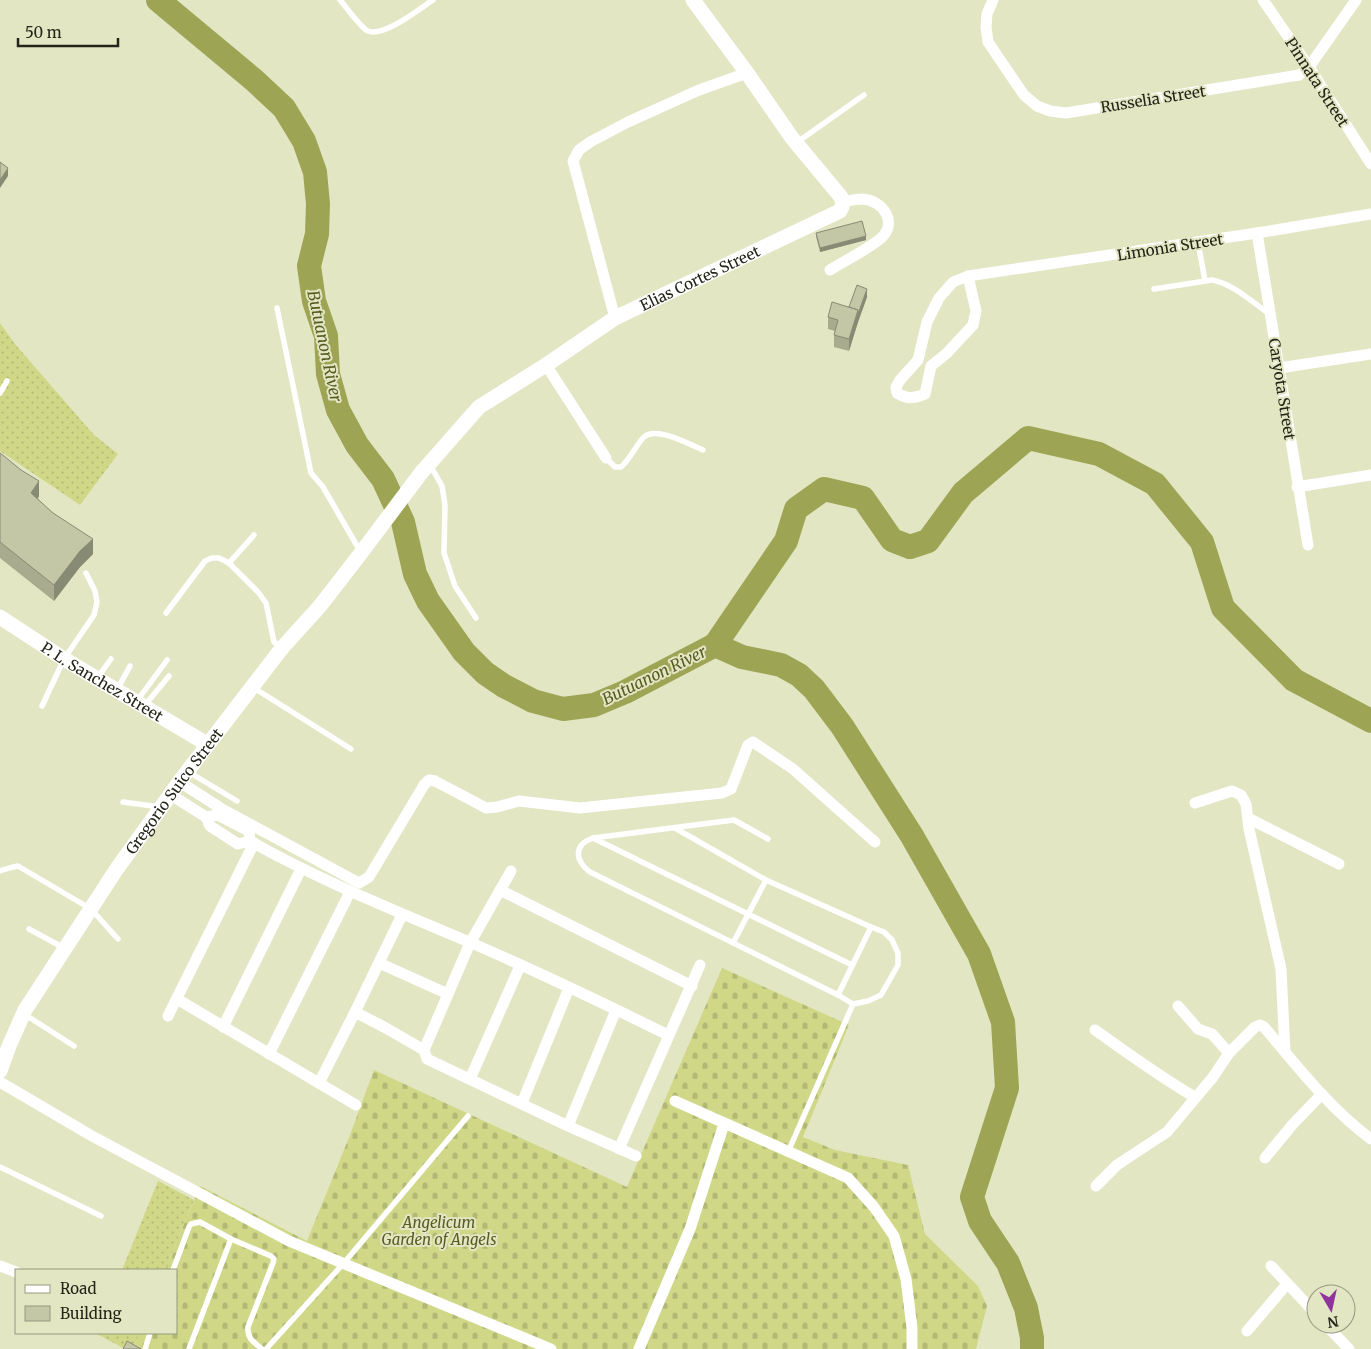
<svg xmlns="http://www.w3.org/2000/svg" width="1371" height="1349" font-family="Merriweather,serif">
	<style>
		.grass { fill: url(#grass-dots) }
		.cemetery { fill: url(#cemetery-stones) }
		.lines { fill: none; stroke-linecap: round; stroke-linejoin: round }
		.river { stroke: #9da454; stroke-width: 24 }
		.lane { stroke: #fff; stroke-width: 5.5 }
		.street { stroke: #fff; stroke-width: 11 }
		.secondary { stroke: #fff; stroke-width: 15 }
		.wall { fill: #a8ab8e }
		.shaded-wall { fill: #888b74 }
		.building { fill: #c3c7a5; stroke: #888b74 }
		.labels { text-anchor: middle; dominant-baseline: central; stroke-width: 4; stroke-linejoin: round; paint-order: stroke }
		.street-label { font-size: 15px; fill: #242518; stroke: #e2e6c3 }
		.park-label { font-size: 15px; font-style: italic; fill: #585c21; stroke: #e2e6c3 }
		.water-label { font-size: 16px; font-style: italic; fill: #575b20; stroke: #e2e6c3 }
	</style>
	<defs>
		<pattern id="grass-dots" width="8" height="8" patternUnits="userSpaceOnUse" patternTransform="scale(1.25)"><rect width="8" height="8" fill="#d0d888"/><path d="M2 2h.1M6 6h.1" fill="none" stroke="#b2b975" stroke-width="1.8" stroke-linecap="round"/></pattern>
		<pattern id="cemetery-stones" width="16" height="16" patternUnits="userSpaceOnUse" patternTransform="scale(1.25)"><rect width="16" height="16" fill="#d0d888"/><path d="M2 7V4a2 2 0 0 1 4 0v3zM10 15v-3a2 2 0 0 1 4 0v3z" fill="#b2b975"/></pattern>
	</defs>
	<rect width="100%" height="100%" fill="#e2e6c3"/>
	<g class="grass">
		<path d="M0 320V323L15 344 94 435 118 454 80 505 0 451Z"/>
		<path d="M158 1181 194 1200 165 1270H122Z"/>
		<path d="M97 1333H139L133 1349H125L97 1334Z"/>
	</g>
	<path class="cemetery" d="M722 968 849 1025 803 1137 835 1150 908 1165 925 1234 978 1286 987 1306 976 1349H133L139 1333H176V1270H165L200 1186 307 1241 350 1135 374 1070 627 1187Z"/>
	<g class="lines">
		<g class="river">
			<path d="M158 0 254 80 284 108 304 141 315 172 318 204 317 234 309 266 314 301 326 336 328 374 338 410 357 445 383 479 403 522 415 574 428 601 464 652 485 673 504 686 533 701 563 709 594 705 625 692 715 645 742 657 781 665 799 675 814 689 842 726 912 836 979 954 1003 1022 1007 1088 972 1197 980 1221 1008 1263 1026 1308 1032 1338V1349"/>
			<path d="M715 645 786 541 796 509 824 489 863 498 892 540 910 547 928 541 963 493 1028 438 1099 454 1155 484 1202 542 1223 608 1294 680 1371 721"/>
		</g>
		<g class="lane">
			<path d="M340 0C346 7 359 25 366 30 381 40 419 9 433 0"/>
			<path d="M796 143 864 95"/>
			<path d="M1198 242 1205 281"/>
			<path d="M1154 289 1212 280C1233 284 1251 301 1268 313"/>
			<path d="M277 308 311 473 323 487 360 551"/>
			<path d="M0 393 7 381"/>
			<path d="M606 458 615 467H621C630 459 635 447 643 438 655 425 689 444 703 450"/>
			<path d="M430 465 442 486 445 505 444 553 455 586 476 618"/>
			<path d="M229 563 254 535"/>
			<path d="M166 613 205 561 212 558H219L229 563 258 592 266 603 274 642 282 648"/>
			<path d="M98 677 111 659"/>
			<path d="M254 688 351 749"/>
			<path d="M117 690 130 666"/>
			<path d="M137 701 167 660"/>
			<path d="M145 705 169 676"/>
			<path d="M42 706 64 659 94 615 97 602 95 591 86 573"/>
			<path d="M187 771 237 801"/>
			<path d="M123 802 160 807"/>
			<path d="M675 828 766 880 871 927 838 995 590 872C575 861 573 845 593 838L734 820 768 839"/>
			<path d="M593 838 852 965"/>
			<path d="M0 871 9 868 18 866 91 909 118 939"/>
			<path d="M29 929 64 948"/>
			<path d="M733 943 766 880"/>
			<path d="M838 995 853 1004"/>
			<path d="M24 1014 74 1046"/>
			<path d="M788 1152 853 1004 868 1001 881 995 898 965V953L892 940 884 932 871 927"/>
			<path d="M0 1167 101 1216"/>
			<path d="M173 1270 189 1227 191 1224 200 1222 231 1239 271 1256 274 1259 273 1263 248 1327C247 1339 254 1342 262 1349"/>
			<path d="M145 1349 150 1333"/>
			<path d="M189 1349 231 1239"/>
			<path d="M266 1349 343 1264 468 1116"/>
		</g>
		<g class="street">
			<path d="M993 0 987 14 986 27 988 42 1024 95 1037 106 1050 111 1066 113 1299 75 1309 67 1356 0"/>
			<path d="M1263 0 1309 67 1371 164"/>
			<path d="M1257 233 1308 545"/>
			<path d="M830 270C846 260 865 251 880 239 899 223 883 200 862 199 856 199 848 201 842 202"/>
			<path d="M615 318 573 161 579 150 590 142 628 122 699 90 747 73"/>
			<path d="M546 365 606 458"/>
			<path d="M931 366 925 394C914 398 908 400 897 393L896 387 900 380 918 360 927 322 939 298 953 282 968 276 1257 233 1371 214"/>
			<path d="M931 366 947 353 973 325 976 311 968 276"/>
			<path d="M1279 368 1371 354"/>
			<path d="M1297 487 1371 475"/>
			<path d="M180 782 222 809 359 883 369 877 424 785 429 780 435 781 486 808 497 807 519 801 580 808 722 793 731 789 748 745 753 742 793 769 875 842"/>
			<path d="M171 795 206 817 218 815 249 831 250 841C321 881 394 910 469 942 537 971 603 1003 668 1035"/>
			<path d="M1195 803 1232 791 1241 795 1246 804 1249 829 1281 969 1285 1052"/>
			<path d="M206 817 210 826 238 844 250 841"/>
			<path d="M1248 818 1339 864"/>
			<path d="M500 890 692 986"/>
			<path d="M379 963 448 994"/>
			<path d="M177 999 356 1105"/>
			<path d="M1178 1006 1198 1029 1212 1034 1229 1053"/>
			<path d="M355 1012 384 1027 424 1050 427 1059 568 1126 636 1156"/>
			<path d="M168 1016 254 843"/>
			<path d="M223 1027 301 869"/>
			<path d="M1095 1030C1128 1053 1160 1077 1195 1097"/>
			<path d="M424 1050 470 943 511 871"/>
			<path d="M269 1054 350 892"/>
			<path d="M470 1079 520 966"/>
			<path d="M0 1082 92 1136 289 1241 551 1349"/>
			<path d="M319 1083 355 1012 402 915"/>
			<path d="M675 1101 848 1178 874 1207 894 1236 906 1279 912 1328V1349"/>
			<path d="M522 1103 569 988"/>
			<path d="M568 1126 616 1010"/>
			<path d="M619 1149 700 965"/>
			<path d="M1265 1158 1293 1124 1322 1094"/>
			<path d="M1096 1186 1117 1165 1167 1132 1213 1077 1229 1053 1255 1027 1260 1025 1264 1027C1297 1066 1330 1109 1371 1139"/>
			<path d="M0 1266 16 1272"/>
			<path d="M1271 1266 1316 1314"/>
			<path d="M1325 1324 1349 1349"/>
			<path d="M1247 1331 1287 1284"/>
			<path d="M639 1349 690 1229 724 1124"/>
		</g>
		<g class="secondary">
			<path id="s1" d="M0 617 64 659 207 744"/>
			<path id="s2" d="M0 1071 9 1046 25 1010 116 870 183 777 282 648 320 606 361 553 421 473 479 407 546 365 615 318 840 211C843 206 843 203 841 197L792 138 747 73 693 0"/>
		</g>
	</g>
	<g class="wall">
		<path d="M816 233 866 240 820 252 816 237Z"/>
		<path d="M867 297 858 322 849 351 834 347V335L835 331 828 329V317Z"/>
		<path d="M0 453 39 496 38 499 93 554 80 567 54 601 0 558Z"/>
	</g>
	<g class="shaded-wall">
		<path d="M8 168V176L0 188V180Z"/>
		<path d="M866 236V240L820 252V248Z"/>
		<path d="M867 289V297L858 322 849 351V339L858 310Z"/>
		<path d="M39 481V496L31 509V493Z"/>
		<path d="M93 539V554L80 567 54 601V585L80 551Z"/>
	</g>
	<g class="building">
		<path d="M0 162 8 168 0 180Z"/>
		<path d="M862 221 866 236 820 248 816 233Z"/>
		<path d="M857 285 867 289 858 314V310L849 307Z"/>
		<path d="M832 302 858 310 849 339 834 335 838 320 828 317Z"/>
		<path d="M0 453 4 456 21 470 39 481 31 493 53 513 93 539 80 551 54 585 0 542Z"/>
		<path d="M127 1341 141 1349H123Z"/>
	</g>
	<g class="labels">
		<g class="street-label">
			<text transform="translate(1317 82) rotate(57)">Pinnata Street</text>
			<text transform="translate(1153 99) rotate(-9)">Russelia Street</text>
			<text transform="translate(1170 247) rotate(-9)">Limonia Street</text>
			<text stroke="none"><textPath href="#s2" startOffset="1078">Elias Cortes Street</textPath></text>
			<text transform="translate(1282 389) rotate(81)">Caryota Street</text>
			<text stroke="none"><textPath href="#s1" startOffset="121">P. L. Sanchez Street</textPath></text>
			<text stroke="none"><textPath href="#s2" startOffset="331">Gregorio Suico Street</textPath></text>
		</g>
		<g class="park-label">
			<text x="439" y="1222">Angelicum<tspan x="439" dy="17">Garden of Angels</tspan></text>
		</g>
		<g class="water-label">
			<text transform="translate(325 346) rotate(78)">Butuanon River</text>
			<text transform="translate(654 675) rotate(-26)">Butuanon River</text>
		</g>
	</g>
	<rect x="15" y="1269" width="162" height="65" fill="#e2e6c3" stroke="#96997f"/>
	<rect x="25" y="1285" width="25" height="8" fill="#ffffff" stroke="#96997f"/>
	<text x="60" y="1294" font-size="15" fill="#242518">Road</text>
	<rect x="25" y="1306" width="25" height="15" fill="#c3c7a5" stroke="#96997f"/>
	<text x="60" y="1319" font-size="15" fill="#242518">Building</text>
	<g transform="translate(1331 1309) rotate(171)"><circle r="24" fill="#e2e6c3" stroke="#96997f"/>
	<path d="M0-4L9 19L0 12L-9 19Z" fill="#91339c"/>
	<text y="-8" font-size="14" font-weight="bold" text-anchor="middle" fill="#242518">N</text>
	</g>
	<path d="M18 38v8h100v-8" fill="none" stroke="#242518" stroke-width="2.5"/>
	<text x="25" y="38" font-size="15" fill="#242518" stroke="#e2e6c3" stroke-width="4" paint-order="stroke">50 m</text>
</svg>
